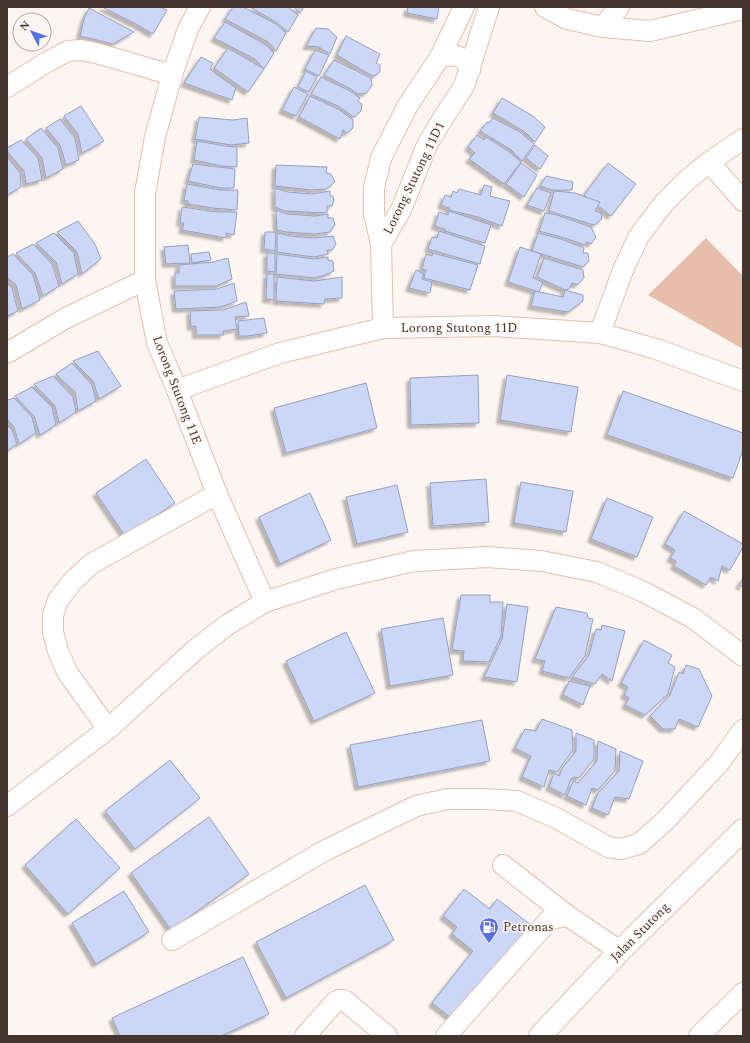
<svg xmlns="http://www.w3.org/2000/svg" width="750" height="1043" font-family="Spectral,serif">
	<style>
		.green { fill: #e6beab }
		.building { fill: #ccd7f7; stroke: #95a0c0; filter: url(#shadow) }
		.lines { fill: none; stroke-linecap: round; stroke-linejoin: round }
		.minor-casing { stroke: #e4bead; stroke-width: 22 }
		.major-casing { stroke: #e4bead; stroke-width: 24 }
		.minor { stroke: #fff; stroke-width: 20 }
		.major { stroke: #fff; stroke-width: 22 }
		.labels { text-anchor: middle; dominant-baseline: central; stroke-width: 3; stroke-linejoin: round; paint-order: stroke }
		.street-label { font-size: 13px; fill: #44352e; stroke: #fdf5f1 }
		.poi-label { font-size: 13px; fill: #44352e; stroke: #fdf5f1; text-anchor: start }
	</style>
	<defs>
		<filter id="shadow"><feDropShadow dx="-3.5" dy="3.5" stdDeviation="1" flood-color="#0004"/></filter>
	</defs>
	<rect width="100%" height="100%" fill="#fdf5f1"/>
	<path class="green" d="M706 238 743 276V349L648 295Z"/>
	<g class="building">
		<path d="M102 7H160L167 10 153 34 136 24Z"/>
		<path d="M233 7H243L276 24 286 33 276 51 268 42 225 19Z"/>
		<path d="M250 7H288L298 15 288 32 276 22Z"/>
		<path d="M294 7H304L300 13Z"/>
		<path d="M408 7H439L437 19 407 13Z"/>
		<path d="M89 8 134 32 113 44 80 36 84 19Z"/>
		<path d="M225 22 266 45 274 53 264 69 255 59 214 38Z"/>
		<path d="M316 28 328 29 337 37 330 54 319 47 306 46Z"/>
		<path d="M346 36 380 54 376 63 380 65V72L374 76 369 74 337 55Z"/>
		<path d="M228 48 264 69 248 92 214 68Z"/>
		<path d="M315 50 329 55 319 76 305 69Z"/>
		<path d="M201 57 213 63 210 69 216 74 236 88 232 100 184 83Z"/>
		<path d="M334 60 371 78 372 86 366 93 358 94 349 88 324 75Z"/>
		<path d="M306 71 317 77 309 92 298 87Z"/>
		<path d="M321 77 350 91 360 98 358 101 362 104 361 111 354 117 338 106 311 94Z"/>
		<path d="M294 87 308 94 296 116 282 110Z"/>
		<path d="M310 96 338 109 353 120V128L347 133 343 130 340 139 299 117Z"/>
		<path d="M502 98 533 116 545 127 535 142 525 132 493 113Z"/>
		<path d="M81 106 104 141 82 153 78 134 64 116Z"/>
		<path d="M199 117 233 120 247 118 249 143 231 145 195 139Z"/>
		<path d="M493 118 520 132 534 144 522 161 510 149 480 131 487 122 489 123Z"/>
		<path d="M60 119 75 138 79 160 66 165 60 145 46 128Z"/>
		<path d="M41 128 58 148 63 169 46 178 42 158 26 139Z"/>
		<path d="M477 135 484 140 486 137 508 151 521 162 504 184 469 159 475 153 468 147Z"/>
		<path d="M21 140 38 158 42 180 26 184 24 171 7 151V148Z"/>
		<path d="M197 141 225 146 237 147V167L222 166 194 160Z"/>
		<path d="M535 145 548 156 540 169 526 158Z"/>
		<path d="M7 157 20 173 21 187 7 195Z"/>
		<path d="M521 163 537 175 524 197 506 184Z"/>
		<path d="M608 163 636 184 611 216 584 195Z"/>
		<path d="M193 164 235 169 234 188H221L188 181Z"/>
		<path d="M276 165 327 167 326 173 331 174 335 182 326 189 311 190 275 186Z"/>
		<path d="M546 176 573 182 572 190H552L540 186Z"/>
		<path d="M187 184 220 190H238L237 210 213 208 188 204V201L184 200Z"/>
		<path d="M484 185 492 187 490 196 510 201 502 226 478 217 449 210V208L441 205 445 195 451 197 453 191 457 193 459 189 481 195Z"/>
		<path d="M275 188 288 192 312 194 330 191V196H333L334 200 332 206H327V213L285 211 275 207Z"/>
		<path d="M537 188 551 193 544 211 527 205Z"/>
		<path d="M554 191 575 193 600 202 595 211 601 213 602 219 594 225 549 211Z"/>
		<path d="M182 207 217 212H237L234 235 226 233V238L182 230 184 223H180Z"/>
		<path d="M276 210 287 214 315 216 328 214V218H333L335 225 330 232 314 234 286 232 277 230Z"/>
		<path d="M449 211 491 225 485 243 445 231V229L435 226 439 212 448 215Z"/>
		<path d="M545 213 557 215 591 227 596 237 591 244 587 242 585 245 568 239 539 231Z"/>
		<path d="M78 221 95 244 101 259 82 274 77 252 57 232Z"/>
		<path d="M439 231 485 246 480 264 428 249 432 237 437 238Z"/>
		<path d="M265 232H276L275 251 264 249Z"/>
		<path d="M54 233 74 253 78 274 62 284 56 262 36 243Z"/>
		<path d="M277 233 290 236 313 238 333 236 336 244 332 250H327L328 254 314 257 277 252Z"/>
		<path d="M538 233 561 239 584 248 583 253H588L589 261 583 267 532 251Z"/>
		<path d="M33 244 52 264 59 286 43 296 35 273 16 253Z"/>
		<path d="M188 245 190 263 166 264 164 247Z"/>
		<path d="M520 247 541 254 533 278 543 282 539 292 508 282Z"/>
		<path d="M209 252 211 260 192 263 191 254Z"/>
		<path d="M267 253H275V272L267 271Z"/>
		<path d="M433 253 478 265 470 290 424 278 426 270 422 269 426 254 432 256Z"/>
		<path d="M13 254 33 275 40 300 22 309 16 285 7 277V257Z"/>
		<path d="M277 254 314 259 328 257V260L333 261 334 271 325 275 315 278 276 274Z"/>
		<path d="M228 258 232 279 216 286H175V273H179V265L213 262Z"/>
		<path d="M544 258 583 270 584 278 577 285 572 283 569 289 565 290 537 277Z"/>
		<path d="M416 270 424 274 422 279 432 282 430 293 409 288Z"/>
		<path d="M267 274H274V300L266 299Z"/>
		<path d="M277 277 314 281 342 277V298L325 299 324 304 276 301Z"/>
		<path d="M7 283 12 288 18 311 7 316Z"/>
		<path d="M234 283 237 301 220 307 176 309 174 291 217 289Z"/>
		<path d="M565 290 583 295V301L568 312 531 306 535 291 563 297Z"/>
		<path d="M246 302 249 316 235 317 237 329 223 331 224 335H196V326L191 327 190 311 223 310Z"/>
		<path d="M264 318 267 333 248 336H239L238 321Z"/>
		<path d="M98 351 121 386 99 399 93 381 73 361Z"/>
		<path d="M72 363 92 385 96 401 78 411 75 392 56 374Z"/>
		<path d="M478 375 479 423 411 425 410 378Z"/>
		<path d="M507 375 578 387 571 432 500 420Z"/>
		<path d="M53 376 73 397 76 412 59 423 55 406 34 384Z"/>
		<path d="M366 383 377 428 286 453 274 408Z"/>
		<path d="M32 387 52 407 56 425 40 435 34 416 15 396Z"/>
		<path d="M623 391 743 433V450L733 478 607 435Z"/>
		<path d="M14 398 32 417 36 433 19 444 14 427 7 419V400Z"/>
		<path d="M7 425 12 430 17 444 7 451Z"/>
		<path d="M146 459 175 503 125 536 96 493Z"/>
		<path d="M486 479 489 522 433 526 430 483Z"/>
		<path d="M521 482 573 491 566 532 514 523Z"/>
		<path d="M397 485 408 532 357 544 346 497Z"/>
		<path d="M310 493 331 540 280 564 259 517Z"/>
		<path d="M607 498 653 517 637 557 591 539Z"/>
		<path d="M684 511 743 544V547L730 570 722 566 718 581 711 577 706 585 674 566 676 561 670 558 675 550 665 544Z"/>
		<path d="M743 578V587L739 585Z"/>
		<path d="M461 595H490V602H503L501 636 489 662 463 661 464 651 452 650Z"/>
		<path d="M507 604 528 607 517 682 484 677 502 639Z"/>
		<path d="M556 607 587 613 588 618 593 619 585 656 569 678 542 671 545 661 535 659Z"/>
		<path d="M443 618 453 675 390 686 381 629Z"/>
		<path d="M602 625 625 631 612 681 602 674 595 684 572 677 589 655 596 629 601 630Z"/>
		<path d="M346 632 375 693 314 721 286 661Z"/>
		<path d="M644 640 672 655 668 663 675 667 668 694 645 715 625 705 629 698 624 695 628 687 621 683Z"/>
		<path d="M686 665 699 669 712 696 698 727 679 719 675 729H663L650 716 670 695 679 672 683 674Z"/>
		<path d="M569 681 590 686 583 705 563 695Z"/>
		<path d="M542 719 572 730 573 750 557 772 549 770 544 787 522 777 531 756 515 748 525 729 536 731Z"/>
		<path d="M482 720 490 761 358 787 350 745Z"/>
		<path d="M576 733 594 740V759L579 778 575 777 571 779 565 795 549 787 554 773 559 776 563 767 576 751Z"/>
		<path d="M598 741 616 749 615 771 598 790 592 788 586 805 567 796 573 781 578 783 597 761Z"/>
		<path d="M620 751 643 761 629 799 615 797 608 815 592 808 598 793 619 771Z"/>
		<path d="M170 760 200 798 135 849 105 811Z"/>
		<path d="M209 817 249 874 171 930 131 873Z"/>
		<path d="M76 819 120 868 68 914 25 865Z"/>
		<path d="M365 885 394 940 286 998 256 942Z"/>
		<path d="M464 889 490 909 497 899 531 925 455 1021 432 1003 473 951 452 934 457 927 443 916Z"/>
		<path d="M124 891 149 932 96 964 72 923Z"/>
		<path d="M243 957 269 1014 221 1036H120L112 1018Z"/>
	</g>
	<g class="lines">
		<defs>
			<g id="minor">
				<path d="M200 7 188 29 172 75 155 137 145 193V280L157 343 177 390 217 494 265 602"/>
				<path d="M545 7 567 19 603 27 650 31 743 9"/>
				<path d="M603 27 619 7"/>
				<path d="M440 57 464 7"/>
				<path d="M7 87 47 62 68 51 81 50 96 53 172 75"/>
				<path d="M709 162 743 201"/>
				<path d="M381 244 401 210 427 145 443 118 464 86 489 7"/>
				<path d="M383 328 381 244 374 214V188L381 158 408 105 440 57C455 54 463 54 470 70"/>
				<path d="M600 333 623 270 639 236 664 203 686 181 709 162 743 139"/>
				<path d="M7 353 66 318 145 280"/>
				<path d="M177 390 280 353 383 328 494 326 600 333 656 349 743 381"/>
				<path d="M108 729 67 672 58 651 53 632V615L58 600 72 582 91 564 217 494"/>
				<path d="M7 806 108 729 195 650 227 625 265 602 336 579 414 561 488 557 541 561 597 572 644 592 693 618 743 656"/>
				<path d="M503 865 568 916"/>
				<path d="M172 940 324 851 416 806 447 799H484L517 801 556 818 608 847 622 849 639 844 665 821 719 763 743 730"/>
				<path d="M305 1036 335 1002 339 1000H344L387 1036"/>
				<path d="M446 1036 550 919 568 916 620 951"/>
				<path d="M699 1036 743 993"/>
			</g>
			<path id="major" d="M540 1036 620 951 743 830"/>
		</defs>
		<use href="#minor" class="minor-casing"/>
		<use href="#major" class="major-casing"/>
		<use href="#minor" class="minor"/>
		<use href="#major" class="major"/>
	</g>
	<defs>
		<symbol id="fuel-pin" viewBox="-11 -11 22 30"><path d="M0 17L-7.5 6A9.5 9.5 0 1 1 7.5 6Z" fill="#586fe6" stroke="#fdf5f1"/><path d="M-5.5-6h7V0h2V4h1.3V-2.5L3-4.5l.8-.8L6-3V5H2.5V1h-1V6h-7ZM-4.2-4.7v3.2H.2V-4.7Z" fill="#fff"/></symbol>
	</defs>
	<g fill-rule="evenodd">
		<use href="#fuel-pin" x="478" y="916" width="22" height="30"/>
	</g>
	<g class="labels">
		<g class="street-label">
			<text transform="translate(414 178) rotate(-64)">Lorong Stutong 11D1</text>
			<text x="459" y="328">Lorong Stutong 11D</text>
			<text transform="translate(177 390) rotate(69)">Lorong Stutong 11E</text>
			<text transform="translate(640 932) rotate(-45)">Jalan Stutong</text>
		</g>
		<g class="poi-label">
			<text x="503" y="927">Petronas</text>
		</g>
	</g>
	<rect width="750" height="1043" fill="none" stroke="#44352e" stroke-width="16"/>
	<g transform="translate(32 32) rotate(311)"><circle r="19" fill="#fdf5f1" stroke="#b3a8a3"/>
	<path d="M0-3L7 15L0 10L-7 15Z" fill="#586fe6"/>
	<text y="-6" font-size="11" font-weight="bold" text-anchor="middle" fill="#44352e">N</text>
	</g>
</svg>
